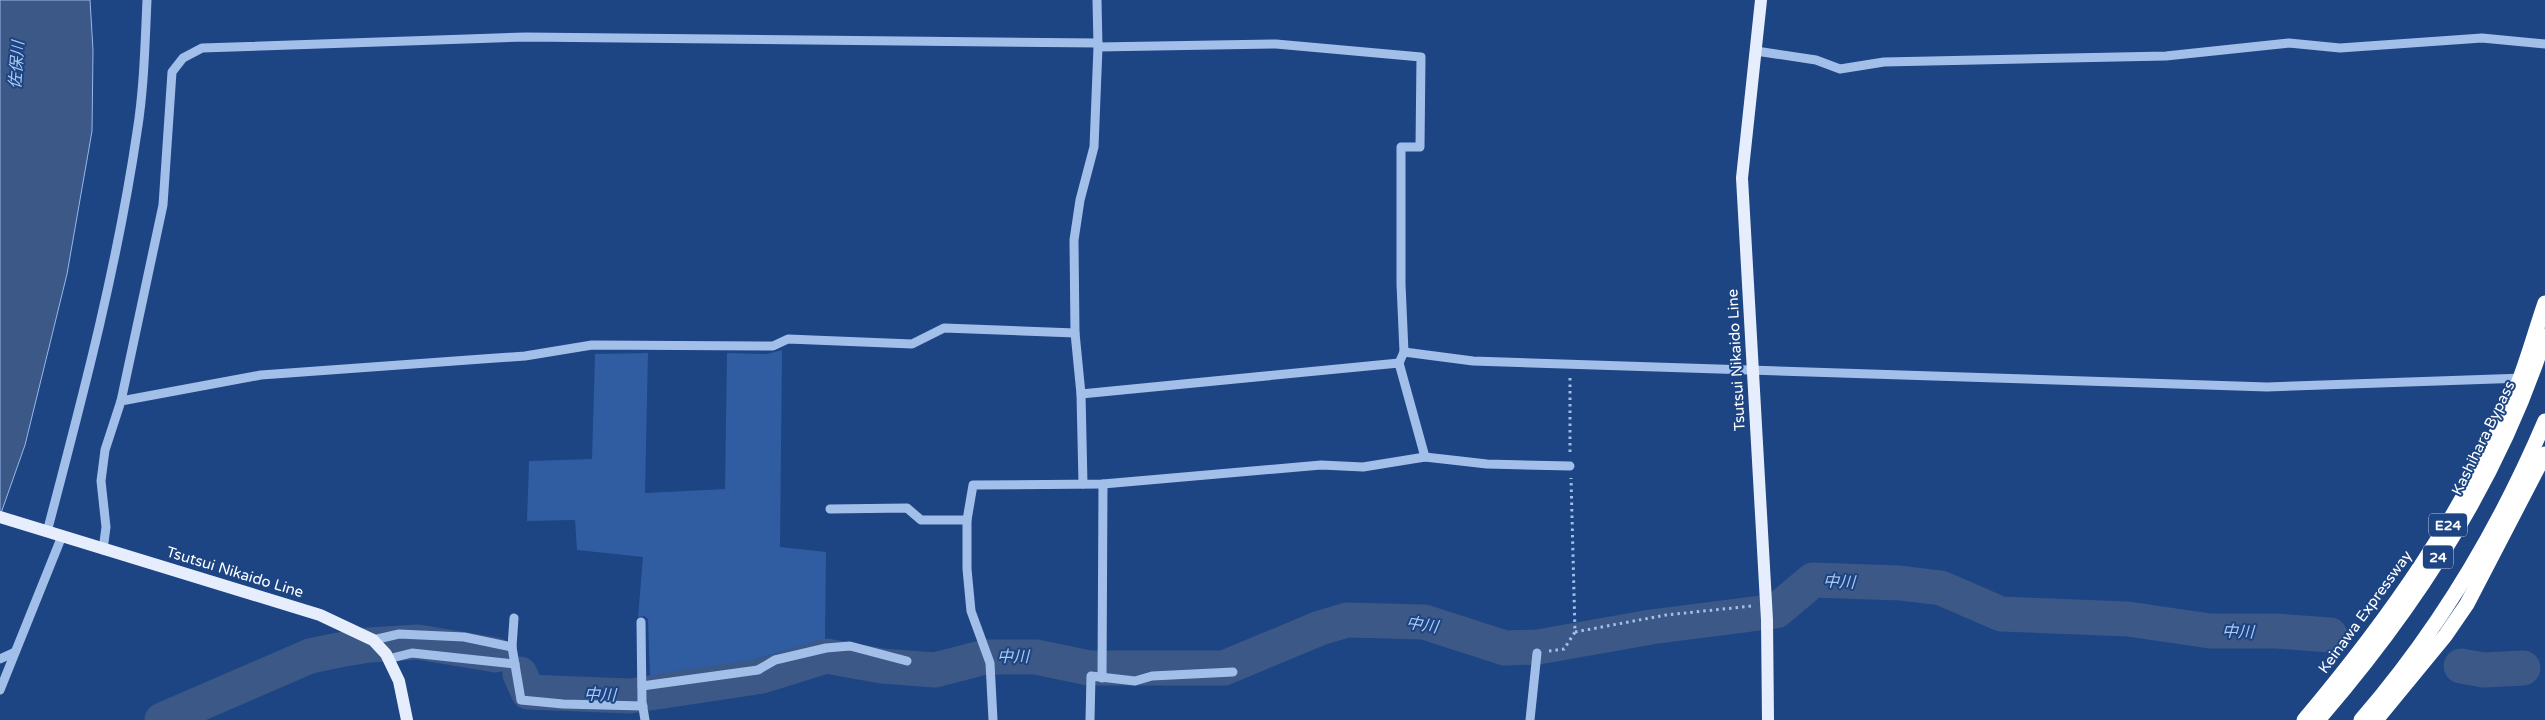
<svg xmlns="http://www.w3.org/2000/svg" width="2545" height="720" font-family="'Varela Round','Noto Sans JP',sans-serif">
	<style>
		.green { fill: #305ca1 }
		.water { fill: #3b5886; stroke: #95b9ec }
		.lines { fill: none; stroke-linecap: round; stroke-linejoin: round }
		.river { stroke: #3b5886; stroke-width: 35 }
		.path { stroke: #a2bfea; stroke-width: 3; stroke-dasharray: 2.5 4; stroke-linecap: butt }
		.minor { stroke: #a2bfea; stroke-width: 9 }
		.major { stroke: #e6eefe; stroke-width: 12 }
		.highway { stroke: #fff; stroke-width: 15 }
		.highway-bridge { stroke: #fff; stroke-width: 15 }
		.labels { text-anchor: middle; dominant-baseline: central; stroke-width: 4; stroke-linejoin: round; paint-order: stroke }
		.shield { fill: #1d4483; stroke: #bbc7da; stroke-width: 1 }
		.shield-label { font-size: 14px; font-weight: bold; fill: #fff }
		.street-label { font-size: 15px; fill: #fff; stroke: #1d4483 }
		.water-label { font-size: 16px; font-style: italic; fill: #aec9f1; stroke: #1d4483 }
	</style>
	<rect width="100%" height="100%" fill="#1d4483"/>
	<path class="green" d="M782 350 780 547 826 552 825 639 740 664 650 676 648 619 644 616 638 617 643 557 577 550 575 520 527 521 529 461 592 459 595 354 648 353 645 493 725 489 727 353 767 354Z"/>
	<path class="water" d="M0 0H90L93 50 92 131 67 274 25 445 0 516Z"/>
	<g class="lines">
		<g class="river">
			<path d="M2461 666 2484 670 2523 668"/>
			<path d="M520 674 528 692 630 696 762 676 826 656 882 666 935 670 985 657H1036L1089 668H1224L1320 628 1347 620 1424 622 1505 648 1538 647 1651 627 1776 611 1813 580 1900 583 1941 588 2001 614 2128 619 2210 631H2276L2330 635"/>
			<path d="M162 720 310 656 339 650 369 645 418 642 496 655"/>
		</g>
		<g class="path">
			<path d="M1570 378V452"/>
			<path d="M1575 632 1666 615 1752 606"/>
			<path d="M1549 651 1564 649 1575 632 1571 478"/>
		</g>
		<g class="minor">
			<path d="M1098 47 1276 44 1421 57 1420 147H1401V284L1404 352"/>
			<path d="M1756 51 1816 60 1840 69 1884 62 2166 56 2289 43 2340 48 2482 38 2545 44"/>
			<path d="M1399 363 1425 457"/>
			<path d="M1081 394 1399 363 1404 352 1473 361 2267 387 2524 378"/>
			<path d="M121 401 163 205 172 72 183 58 202 48 526 37 1098 43"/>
			<path d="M1083 484 1081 394 1075 333 1074 240 1080 200 1094 147 1098 47 1097 0"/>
			<path d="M830 509 907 508 921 520H967"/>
			<path d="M47 532C82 399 117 268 137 132 144 89 145 44 147 0"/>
			<path d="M103 550 106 527 101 481 105 450 121 401 261 375 525 356 592 345 773 346 788 339 912 344 944 328 1075 333"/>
			<path d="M514 618 512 647 521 700 563 704 643 706"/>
			<path d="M641 622 642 702 645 720"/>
			<path d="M373 640 399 634 464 637 512 647"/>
			<path d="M0 659 15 652"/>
			<path d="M388 659 412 653 515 664"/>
			<path d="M1102 678 1103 484"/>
			<path d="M642 686 758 670 775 660 826 648 850 646 907 661"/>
			<path d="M0 690 62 536"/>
			<path d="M993 720 990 663 971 611 967 569V520L973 485 1103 484 1321 465 1363 467 1425 457 1487 464 1570 466"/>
			<path d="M1090 720 1091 676 1135 681 1152 676 1233 672"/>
			<path d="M1530 720 1537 653"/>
		</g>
		<g class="major">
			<path d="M1761 0 1742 178 1767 620 1768 720"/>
			<path d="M0 517 320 615 373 640 386 654 399 681 407 720"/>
		</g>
		<g class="highway">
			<path d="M2318 720C2415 608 2500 478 2545 336"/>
			<path d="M2376 720 2445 636 2467 604 2545 454"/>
		</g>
		<g class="highway-bridge">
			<path d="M2304 720C2389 619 2465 512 2516 389 2527 362 2535 332 2545 303"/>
			<path d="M2361 720C2439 630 2499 529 2545 421"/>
		</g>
	</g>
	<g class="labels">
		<g class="shield">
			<rect x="2429" y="513.5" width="38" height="23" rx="4"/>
			<rect x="2423" y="545.5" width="30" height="23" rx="4"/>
		</g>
		<g class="shield-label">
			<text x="2448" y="525">E24</text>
			<text x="2438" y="557">24</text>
		</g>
		<g class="street-label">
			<text transform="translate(1736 360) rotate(-93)">Tsutsui Nikaido Line</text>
			<text transform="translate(2483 438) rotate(-64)">Kashihara Bypass</text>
			<text transform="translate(235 572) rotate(17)">Tsutsui Nikaido Line</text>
			<text transform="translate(2365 612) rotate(-54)">Keinawa Expressway</text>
		</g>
		<g class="water-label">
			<text transform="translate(17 65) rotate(-86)">佐保川</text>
			<text transform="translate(1839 582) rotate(3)">中川</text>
			<text transform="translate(1422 625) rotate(9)">中川</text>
			<text transform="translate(2238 632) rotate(2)">中川</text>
			<text x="1013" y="657">中川</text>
			<text transform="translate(600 695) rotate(2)">中川</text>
		</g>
	</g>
</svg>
